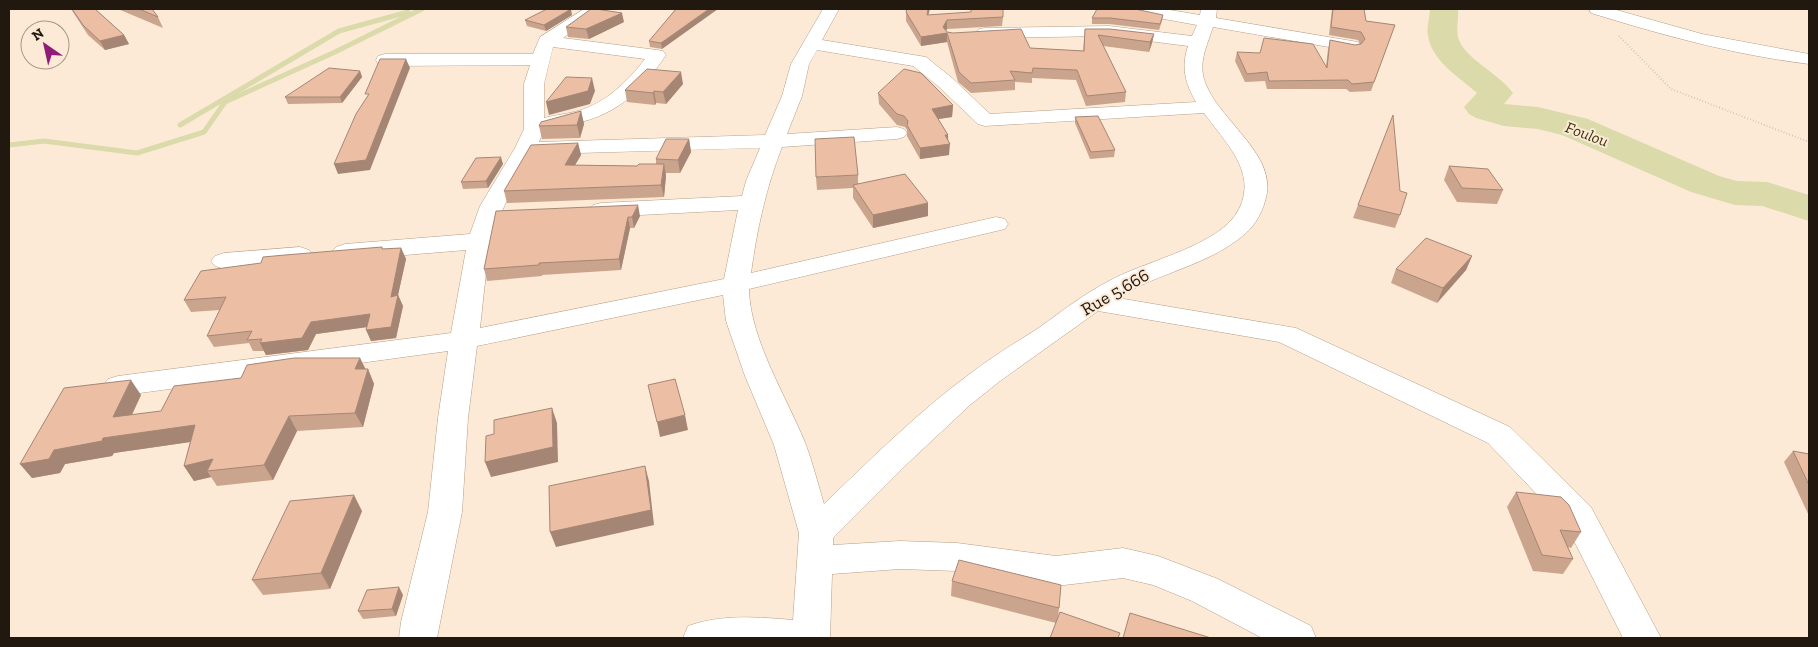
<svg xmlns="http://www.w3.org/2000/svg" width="1818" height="647" font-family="'Zilla Slab',serif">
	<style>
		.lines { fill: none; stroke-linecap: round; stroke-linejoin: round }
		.stream { stroke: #dbdaaa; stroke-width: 5 }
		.river { fill: #dbdaaa; fill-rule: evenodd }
		.minor-casing { stroke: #b59f87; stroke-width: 1 }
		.path { stroke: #baaa9a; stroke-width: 2; stroke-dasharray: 0.5 2.5; stroke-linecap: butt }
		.minor { fill: #fff; fill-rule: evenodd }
		.wall { fill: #cba48e }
		.shaded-wall { fill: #a58674 }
		.building { fill: #ecbfa5; stroke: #a58674 }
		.labels { text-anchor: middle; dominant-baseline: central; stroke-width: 4; stroke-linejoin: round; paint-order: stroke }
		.far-water-label { font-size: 16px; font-style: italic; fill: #33310a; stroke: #fdead6 }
		.street-label { font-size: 18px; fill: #211910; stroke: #fdead6 }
	</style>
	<rect width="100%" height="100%" fill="#fdead6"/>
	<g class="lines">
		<g class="stream">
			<path d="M180 125 339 31 408 12"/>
			<path d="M9 145 44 141 137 153 204 132 225 102 335 52 422 9"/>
		</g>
		<path class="river" d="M1430 9H1458C1459 18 1456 28 1458 37 1463 58 1500 74 1513 93L1504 104 1538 107 1588 119 1719 176 1737 181 1767 182 1809 195V221L1762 206 1735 205 1691 192 1562 135 1538 129 1504 126 1476 118 1469 114 1464 107 1477 93C1459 77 1432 61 1428 36 1426 28 1430 18 1430 9Z"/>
		<defs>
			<g id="minor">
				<path d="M584 9H603L563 38 657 50 663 51 666 55C639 94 615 117 567 125 560 127 552 130 544 129L539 142 765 135 782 96 791 64 823 9H839L822 40 926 57 952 78 990 114 1196 102C1185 83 1181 67 1188 46L1109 36 985 38 979 37 976 33 979 29 985 28 1109 26 1192 36 1197 25 1136 14 1130 13 1128 9H1164L1200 15 1201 9H1217L1216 18 1358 42 1361 46 1358 50 1352 51 1213 27C1208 43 1200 58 1203 75 1212 118 1281 153 1265 201 1262 213 1255 225 1246 233 1209 266 1158 272 1118 298L1296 328 1510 427 1591 507 1661 638H1623L1566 525 1488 443 1279 342 1098 311 1000 381 970 405 908 463 833 538V545L900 541 957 543 1056 556 1123 548 1158 556 1218 579 1311 626 1316 638H1262L1192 601 1153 585 1123 578 1056 586 957 571 900 569 832 574 830 638H683L688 626C721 614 759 617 793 620L799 533 774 445 745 376 726 321 723 295 477 346 468 418 462 512 437 638H399L401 622 428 512 438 418 448 351 118 396 108 393 103 386 108 379 118 376 451 333 466 250 345 260 336 257 332 252 336 247 345 244 470 234 480 206 515 148 524 129V84L530 65 385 66 378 64 376 60 378 56 385 54H533L540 37ZM553 47 645 59C628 81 606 103 578 111 567 114 555 115 544 118V84ZM817 50 913 66 938 86 978 124 985 126 1204 113C1224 141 1258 172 1239 209 1221 246 1144 261 1109 281 1084 294 1062 311 1040 327 1017 342 993 356 971 373 918 412 871 459 824 504 818 484 813 464 806 445 787 397 750 340 749 289L1005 229 1008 224 1005 219 996 217 751 273C757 229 766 188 782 147L897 139 904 137 907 133 904 129 897 127 787 134 802 96 809 64ZM760 148 746 181 742 196 601 203 593 205 589 210 593 215 601 217 738 210 724 279 480 328C484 294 486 257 497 225 505 199 521 176 534 152L542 154Z"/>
				<path d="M1589 9H1613L1702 34 1809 54V64C1735 55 1662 35 1591 13Z"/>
				<path d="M300 247 309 250 313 255 309 260 224 269 215 266 211 261 215 256 224 253Z"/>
			</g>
		</defs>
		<use href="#minor" class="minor-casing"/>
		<path class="path" d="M1619 36 1671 89 1809 142"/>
		<use href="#minor" class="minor"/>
	</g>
	<g class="wall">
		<path d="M71 9H95L124 35 129 44 105 50 88 35Z"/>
		<path d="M118 9H152L158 17 163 28Z"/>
		<path d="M676 9 662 49 650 47 649 41Z"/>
		<path d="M1332 9H1364L1366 21 1395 25 1371 91 1350 92 1346 89H1267L1265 81 1245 82 1235 61 1237 52 1326 66 1328 49 1330 40 1355 45 1360 44 1358 40 1329 35Z"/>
		<path d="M906 12 929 15 1003 17 1002 26 947 29 946 31 947 32 1030 48 1083 51 1085 29 1154 34 1152 43 1149 52 1103 46 1126 92 1125 102 1086 106 1076 80 1032 78V83L1015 82V90L971 93 958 82 947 42 921 46 906 21Z"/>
		<path d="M572 15 546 31 527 26 525 20Z"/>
		<path d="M1163 15 1162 21 1159 30 1109 24H1092V18Z"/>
		<path d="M624 22 589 39 568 37 566 27Z"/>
		<path d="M360 71 362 77 342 103 288 104 285 97Z"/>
		<path d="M683 84 666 104 656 103 655 105 627 102 625 90Z"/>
		<path d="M878 93 953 105 952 117 938 119 948 135 949 155 920 159 907 136V130L905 127 897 125 879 104Z"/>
		<path d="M581 111 584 124 580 138 542 139 539 126Z"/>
		<path d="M1075 117 1115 150 1114 157 1090 159 1075 123Z"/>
		<path d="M689 139 691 152 680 173H666V176L664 197 507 203 504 191 578 143 581 155 575 165 637 166 656 164V159Z"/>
		<path d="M503 164 488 188 463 189 461 182Z"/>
		<path d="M1449 166 1503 190 1497 204 1457 202 1444 180Z"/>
		<path d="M858 175V183L928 216 873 228 853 198V188L817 190 816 177Z"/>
		<path d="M1358 205 1400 215 1395 228 1353 218Z"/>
		<path d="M496 211 640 216 634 228H630L621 270 542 275V276L487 281 484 269Z"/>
		<path d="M382 247 383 249 401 248 406 259 398 295 403 306 396 338 371 341 367 327 316 334 308 350 266 355 264 351H253L249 343 214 347 207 336 220 310 191 312 184 300Z"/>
		<path d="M1472 256 1466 270 1437 303 1391 283 1396 269Z"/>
		<path d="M360 358 365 369H368L374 384 363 427 297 431 273 480 217 486 211 477 194 481 184 466 190 442 114 453 112 456 65 464 60 473 32 478 20 464 141 395 132 415 161 411 241 378Z"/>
		<path d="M1793 451 1809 454V516L1784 462Z"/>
		<path d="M1516 492 1581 532 1571 548 1568 547 1573 559 1563 574 1533 571 1507 507Z"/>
		<path d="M362 511 330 589 263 595 252 580Z"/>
		<path d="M952 581 1059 608 1058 618 1056 623 951 596Z"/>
		<path d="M403 595 396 616 363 619 358 611Z"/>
	</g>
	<g class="shaded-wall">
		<path d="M571 9 572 15 546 31 544 25Z"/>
		<path d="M709 9H718L662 49 661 43Z"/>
		<path d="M928 9H930L926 24 927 15Z"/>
		<path d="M622 13 624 22 589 39 586 29Z"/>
		<path d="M947 20V29L944 33H947V42L921 46V37L943 27Z"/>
		<path d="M1154 34 1152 43 1149 52 1150 42Z"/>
		<path d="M124 35 129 44 105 50 100 41Z"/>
		<path d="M406 59 410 68 370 170 338 174 334 164Z"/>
		<path d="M360 71 362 77 342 103 340 97Z"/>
		<path d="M681 72 683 84 666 104 663 92Z"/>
		<path d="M592 78 595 91 590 104 549 115 546 102Z"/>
		<path d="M654 91 656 103 655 105 653 93Z"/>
		<path d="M953 105 952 117 932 120V109Z"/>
		<path d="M581 111 584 124 580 138 577 125Z"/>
		<path d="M945 135H948V144H950L949 155 920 159V148Z"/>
		<path d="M689 139 691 152 680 173 678 160Z"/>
		<path d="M578 143 581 155 568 177 565 165Z"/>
		<path d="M501 157 503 164 488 188 486 181Z"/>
		<path d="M664 164 666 176 664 197 661 185Z"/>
		<path d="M928 203V216L873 228V215Z"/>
		<path d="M638 205 640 216 634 228 632 217Z"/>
		<path d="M628 217 630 228 621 270 619 259Z"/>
		<path d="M401 248 406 259 398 295 403 306 396 338 371 341 366 330 391 297Z"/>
		<path d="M1472 256 1466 270 1437 303 1443 288Z"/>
		<path d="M370 314 375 326 316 334 308 350 266 355 260 343 311 322Z"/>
		<path d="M360 358 367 372 355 369Z"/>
		<path d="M368 369 374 384 363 427 355 413Z"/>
		<path d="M131 380 141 395 124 431 113 417Z"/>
		<path d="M552 408 557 423 558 462 491 477 485 462Z"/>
		<path d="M685 415 688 430 660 437 657 422Z"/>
		<path d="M289 416 297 431 273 480 264 465Z"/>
		<path d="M195 425 204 440 114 453 112 456 65 464 60 473 32 478 20 464 54 450 103 438Z"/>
		<path d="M213 459 207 471 211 477 194 481 184 466Z"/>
		<path d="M645 466 649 481 654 525 556 547 550 532Z"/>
		<path d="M354 495 362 511 330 589 321 573Z"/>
		<path d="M399 587 403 595 396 616 392 609Z"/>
	</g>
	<g class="building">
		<path d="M72 9H95L124 35 100 41 83 25Z"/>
		<path d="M139 9H152L158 17Z"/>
		<path d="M547 9H571L544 25 525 20Z"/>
		<path d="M591 9H596L622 13 586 29 566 27Z"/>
		<path d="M676 9H709L661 43 649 41Z"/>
		<path d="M907 9H928L927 15 971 12V9H1003V17L947 20 943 27 947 32 953 33 1021 29 1030 48 1084 51 1085 29H1110L1154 34 1150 42 1098 35 1126 92 1087 96 1077 70 1033 68 1032 73 1010 71 1015 80 971 83 959 72 947 33 921 37 906 12Z"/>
		<path d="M1097 9H1135L1163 15 1160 24 1110 18H1092Z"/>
		<path d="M1333 9H1364L1366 21 1395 25 1374 82 1352 84 1348 80 1269 81 1267 72 1247 74 1237 52 1260 53 1264 38 1313 44 1327 68 1330 40 1355 45 1361 44 1365 39 1361 32 1331 27Z"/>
		<path d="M380 59H406L366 160 334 164 356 114 369 94H365Z"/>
		<path d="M329 68 360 71 340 97H285Z"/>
		<path d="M647 69 681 72 663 92 654 91 653 93 625 90Z"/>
		<path d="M904 69 921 73 953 105 932 109 948 135H945L950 144 920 148 907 125 908 121 904 116 897 114 878 93Z"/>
		<path d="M566 77 592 78 588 91 546 102Z"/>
		<path d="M581 111 577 125 539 126 541 122Z"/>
		<path d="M1393 115 1400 191 1407 193 1400 215 1358 205Z"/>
		<path d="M1098 116 1115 150 1091 152 1075 117Z"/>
		<path d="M854 137 858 175 816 177 815 139Z"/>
		<path d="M666 139H689L678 160 656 159Z"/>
		<path d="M578 143 565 165 637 166 639 164H664L661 185 504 191 531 145Z"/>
		<path d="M501 157 486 181 461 182 476 158Z"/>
		<path d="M1449 166 1488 169 1503 190 1462 188Z"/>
		<path d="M905 174 928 203 873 215 853 185Z"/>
		<path d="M638 205 632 217H628L619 259 539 263V265L484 269 496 211Z"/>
		<path d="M1426 238 1472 256 1443 288 1396 269Z"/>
		<path d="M382 247V249L401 248 391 297 398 295 391 327 366 330 370 314 311 322 302 338 260 343 262 339 247 340 252 331 207 336 226 297 184 300 201 271 261 263 263 257 285 255Z"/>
		<path d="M294 358H360L355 369H368L355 413 289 416 264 465 207 471 213 459 184 466 195 425 103 438 102 441 54 450 49 459 20 464 64 388 131 380 113 417 161 411 174 386 241 378 247 365Z"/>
		<path d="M675 379 685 415 657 422 648 385Z"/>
		<path d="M552 408 553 447 485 462 486 436 494 434V420Z"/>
		<path d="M1793 451 1809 454V485Z"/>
		<path d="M645 466 651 510 550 532 549 486Z"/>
		<path d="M1516 492 1561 497 1569 505 1581 532 1560 530 1573 559 1542 555Z"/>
		<path d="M354 495 321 573 252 580 290 501Z"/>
		<path d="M959 560 1061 585 1059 608 952 581Z"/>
		<path d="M399 587 392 609 358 611 367 590Z"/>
		<path d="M1060 612 1120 633 1118 638H1050Z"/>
		<path d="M1130 613 1211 638H1123Z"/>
	</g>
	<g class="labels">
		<g class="far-water-label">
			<text transform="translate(1587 134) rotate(20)">Foulou</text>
		</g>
		<g class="street-label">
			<text transform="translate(1115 292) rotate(-30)">Rue 5.666</text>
		</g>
	</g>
	<rect width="1818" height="647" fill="none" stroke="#211910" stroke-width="20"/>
	<g transform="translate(45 45) rotate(326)"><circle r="24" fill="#fdead6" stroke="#a59687"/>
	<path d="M0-4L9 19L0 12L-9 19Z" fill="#911b79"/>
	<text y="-8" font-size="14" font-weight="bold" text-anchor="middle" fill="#211910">N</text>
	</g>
</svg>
